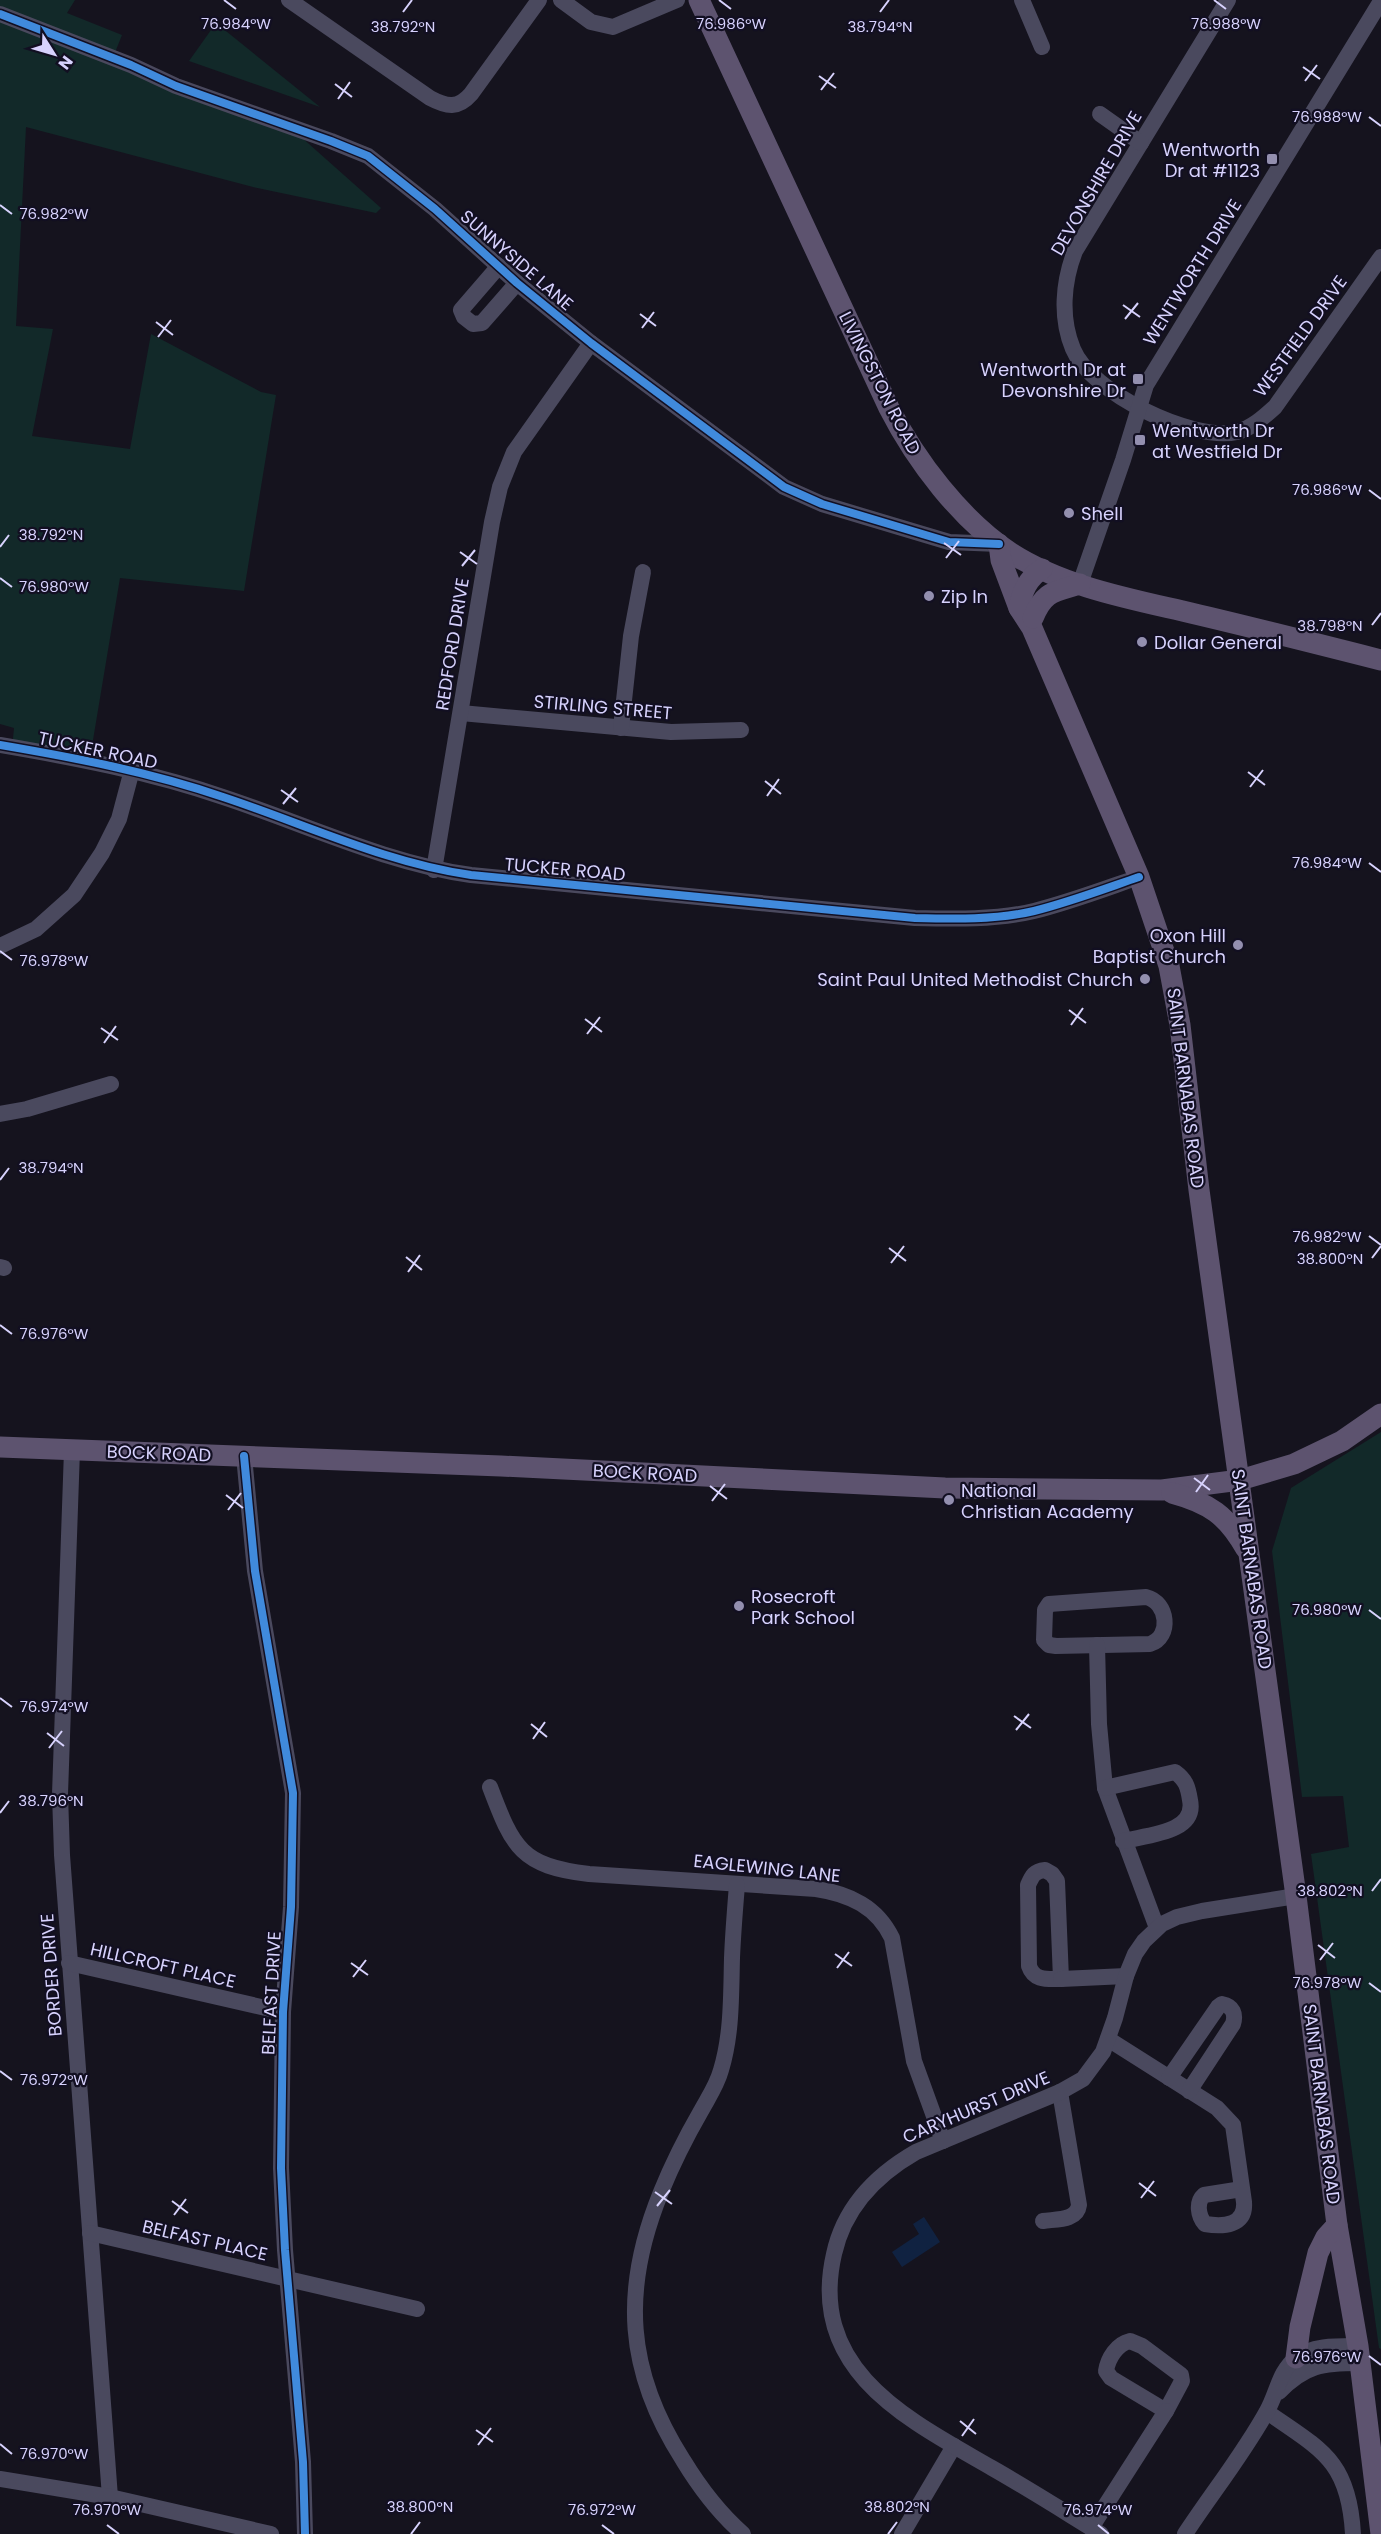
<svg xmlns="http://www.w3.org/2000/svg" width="1381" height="2534" font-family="Poppins,sans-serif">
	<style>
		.green { fill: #122929 }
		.water { fill: #102241 }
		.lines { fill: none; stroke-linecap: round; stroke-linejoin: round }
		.minor { stroke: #4a495e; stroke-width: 16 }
		.major { stroke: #5d536f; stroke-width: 21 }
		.cycleway-casing { stroke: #120f22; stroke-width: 11 }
		.cycleway { stroke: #408adc; stroke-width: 8 }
		.ticks { fill: none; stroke: #d7d2fd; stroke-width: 2 }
		.poi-dot { fill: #938faf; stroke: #120f22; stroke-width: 2 }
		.labels { text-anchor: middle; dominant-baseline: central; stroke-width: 4.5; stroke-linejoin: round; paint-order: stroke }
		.poi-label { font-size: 18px; fill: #d7d2fd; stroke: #120f22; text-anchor: start }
		.street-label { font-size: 18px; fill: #d7d2fd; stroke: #120f22 }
		.ticks-label { font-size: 15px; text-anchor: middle; fill: #d7d2fd; stroke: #120f22; stroke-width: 4.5; stroke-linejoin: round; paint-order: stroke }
	</style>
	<rect width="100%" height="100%" fill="#15131e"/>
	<g class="green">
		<path d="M0 0H75L67 13 122 35 114 55 282 120 381 208 376 213 253 187 26 127 16 326 53 329 32 436 130 449 151 334 261 392 276 395 244 591 120 578 89 764 12 749 14 728 0 724Z"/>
		<path d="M216 23 320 107 189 61Z"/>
		<path d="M1381 1432V2349L1379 2348 1311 1854 1349 1847 1343 1796 1302 1797 1272 1551 1291 1488Z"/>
	</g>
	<path class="water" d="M924 2217 940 2242 902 2267 892 2252 919 2234 913 2224Z"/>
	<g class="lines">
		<g class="minor">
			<path d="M289 0 430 98C447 107 458 109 471 94L539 0"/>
			<path d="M561 0 591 22 613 27 677 0"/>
			<path d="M1022 0 1042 47"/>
			<path d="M1228 0 1075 251C1063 282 1060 318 1073 349 1091 393 1192 442 1237 432 1252 428 1264 417 1275 407L1381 257"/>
			<path d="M0 14 131 65 176 86 331 141 368 156 435 209 517 283 591 343 784 487 822 504 949 542 999 544"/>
			<path d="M1100 114 1141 143"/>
			<path d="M499 266 461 310 464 317 473 324 482 323 517 283"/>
			<path d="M1080 584 1123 460 1146 385 1381 1"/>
			<path d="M461 713 671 732 741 730"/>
			<path d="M621 728 631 636 643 572"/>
			<path d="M0 745C76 758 150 772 223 797 305 824 386 863 471 875L915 918C954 919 996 920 1034 911 1070 902 1104 889 1139 877"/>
			<path d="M434 870 492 522 500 487 514 452 591 343"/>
			<path d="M0 946 36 929 74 895 102 853 119 819 132 770"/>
			<path d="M0 1114 27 1109 111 1084"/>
			<path d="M0 1267 4 1268"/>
			<path d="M72 1450 60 1794 62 1855 110 2497"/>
			<path d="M244 1456 255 1571 293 1793 291 1907 283 2012 281 2168 285 2250 303 2462 305 2534"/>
			<path d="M1146 1597C1168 1602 1172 1637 1150 1644L1056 1646 1049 1645 1044 1640 1045 1610 1049 1604Z"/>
			<path d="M1097 1645 1099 1724 1105 1788 1157 1928"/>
			<path d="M490 1787C513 1848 521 1866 589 1874L816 1889C850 1894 877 1907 892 1938L914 2061 943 2141"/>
			<path d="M1105 1788 1175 1772C1186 1780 1188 1787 1190 1800 1197 1833 1147 1835 1123 1841"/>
			<path d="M1045 1870 1052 1874 1057 1881 1061 1979C1047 1979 1034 1981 1029 1966L1028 1885C1032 1876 1034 1871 1045 1870Z"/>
			<path d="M737 1885C735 1909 733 1933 732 1958 731 1995 732 2034 721 2070 717 2085 708 2098 701 2111 686 2137 672 2165 661 2192 621 2290 626 2371 683 2460 700 2488 719 2513 743 2534"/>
			<path d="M69 1963 283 2012"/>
			<path d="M1061 1979 1126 1976"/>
			<path d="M1108 2039 1217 2108 1233 2125 1244 2202C1246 2226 1223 2227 1205 2224 1198 2216 1196 2202 1204 2195L1242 2189"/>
			<path d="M1169 2078 1218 2007 1222 2004C1233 2006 1236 2014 1233 2024L1189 2091"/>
			<path d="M1043 2221C1056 2219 1077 2221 1079 2205L1060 2092"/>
			<path d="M90 2233 417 2309"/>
			<path d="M1130 2341 1142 2346 1181 2375 1182 2381 1166 2411 1111 2378 1106 2371C1108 2358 1117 2344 1130 2341Z"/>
			<path d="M1279 2392C1305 2365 1323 2363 1359 2363"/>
			<path d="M1267 2412C1322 2450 1349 2461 1353 2534"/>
			<path d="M0 2479 110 2497 271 2534"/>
			<path d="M1091 2528 1166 2411"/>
			<path d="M902 2534 954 2446"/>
			<path d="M1101 2534C1065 2512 1029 2489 992 2468 909 2420 807 2371 834 2254 844 2208 876 2175 916 2152L1060 2092 1083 2079 1103 2052 1115 2018 1126 1976 1135 1954 1144 1941 1162 1924 1177 1917 1202 1911 1296 1896"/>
			<path d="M1185 2534C1212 2493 1244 2453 1267 2411 1277 2394 1279 2371 1296 2358 1312 2345 1338 2346 1358 2346"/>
		</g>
		<g class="major">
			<path d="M699 0 889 408C916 461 961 520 1011 553 1064 587 1131 599 1191 613 1255 628 1318 644 1381 660"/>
			<path d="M999 544 1001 560 1019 608"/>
			<path d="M1042 569C1028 578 1022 591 1019 608L1032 628 1139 877 1169 966 1180 1025 1199 1190 1296 1896 1337 2225 1358 2346 1381 2534"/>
			<path d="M1033 618C1044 591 1054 592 1080 584"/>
			<path d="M0 1447 501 1466 945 1488 1162 1490 1240 1480 1294 1464 1342 1441 1381 1414"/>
			<path d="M1172 1493C1209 1503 1227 1515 1246 1549"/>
			<path d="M1296 2358 1300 2327 1318 2253 1326 2237 1337 2225"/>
		</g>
		<defs>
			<g id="cycleway">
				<path d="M0 14 131 65 176 86 331 141 368 156 435 209 517 283 591 343 784 487 822 504 949 542 999 544"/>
				<path d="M0 745C76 758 150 772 223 797 305 824 386 863 471 875L915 918C954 919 996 920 1034 911 1070 902 1104 889 1139 877"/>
				<path d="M244 1456 255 1571 293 1793 291 1907 283 2012 281 2168 285 2250 303 2462 305 2534"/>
			</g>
		</defs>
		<use href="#cycleway" class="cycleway-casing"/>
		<use href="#cycleway" class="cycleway"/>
	</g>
	<path class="ticks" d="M224 0 236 9M719 0 731 9M1214 0 1226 9M403 12 412 0M880 12 889 0M1303 67 1320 79M819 76 836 88M1305 81 1317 65M335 84 352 97M821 90 834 73M338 99 350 82M1369 117 1381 126M0 205 12 214M1123 305 1140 317M640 314 656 326M1125 319 1138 303M156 322 173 335M642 328 654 312M158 337 171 320M1369 490 1381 499M944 543 961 555M0 547 9 535M460 552 477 564M946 558 959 541M462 566 475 550M0 578 12 587M1372 625 1381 613M1248 772 1265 785M765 781 781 794M1250 787 1263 770M281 790 298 802M767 796 779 779M283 804 296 788M1369 863 1381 872M0 951 12 960M1069 1010 1086 1023M585 1019 602 1032M1071 1025 1083 1008M101 1028 118 1040M587 1034 600 1017M104 1043 116 1026M0 1180 9 1168M1369 1236 1381 1245M889 1248 906 1261M406 1257 422 1270M1372 1258 1381 1246M891 1263 904 1246M408 1272 420 1255M0 1325 12 1334M1194 1478 1210 1490M710 1486 727 1499M1196 1492 1208 1475M226 1495 243 1508M712 1501 725 1484M228 1510 241 1493M1369 1610 1381 1619M0 1698 12 1707M1014 1716 1031 1728M531 1724 547 1737M1016 1730 1029 1714M47 1733 64 1746M533 1739 545 1722M49 1748 62 1731M0 1813 9 1801M1372 1891 1381 1879M1318 1945 1335 1958M835 1954 852 1966M1320 1960 1333 1943M351 1963 368 1975M837 1968 849 1952M353 1977 366 1960M1369 1983 1381 1992M0 2071 12 2080M1139 2183 1156 2196M655 2192 672 2204M1141 2198 1154 2181M172 2201 188 2213M657 2206 670 2190M174 2215 186 2199M1369 2356 1381 2365M960 2421 976 2434M476 2430 493 2442M962 2436 974 2419M0 2444 12 2454M478 2445 491 2428M107 2525 119 2534M602 2525 614 2534M1098 2525 1109 2534M411 2534 420 2522M888 2534 897 2522"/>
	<g class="poi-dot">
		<rect x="1266" y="153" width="12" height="12" rx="3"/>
		<rect x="1132" y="373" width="12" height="12" rx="3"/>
		<rect x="1134" y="434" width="12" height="12" rx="3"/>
		<circle cx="1069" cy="513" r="6"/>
		<circle cx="929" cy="596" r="6"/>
		<circle cx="1142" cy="642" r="6"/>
		<circle cx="1238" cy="945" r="6"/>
		<circle cx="1145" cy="979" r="6"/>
		<circle cx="949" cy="1500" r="6"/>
		<circle cx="739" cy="1606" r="6"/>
	</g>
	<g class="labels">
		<g class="poi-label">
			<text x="1260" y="149" text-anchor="end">Wentworth<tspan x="1260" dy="21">Dr at #1123</tspan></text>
			<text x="1126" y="369" text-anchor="end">Wentworth Dr at<tspan x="1126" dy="21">Devonshire Dr</tspan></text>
			<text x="1152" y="430">Wentworth Dr<tspan x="1152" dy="21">at Westfield Dr</tspan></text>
			<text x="1081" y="513">Shell</text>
			<text x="941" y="596">Zip In</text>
			<text x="1154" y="642">Dollar General</text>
			<text x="1226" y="935" text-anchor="end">Oxon Hill<tspan x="1226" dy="21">Baptist Church</tspan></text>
			<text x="1133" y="979" text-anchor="end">Saint Paul United Methodist Church</text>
			<text x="961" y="1490">National<tspan x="961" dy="21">Christian Academy</tspan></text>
			<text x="751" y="1596">Rosecroft<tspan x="751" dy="21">Park School</tspan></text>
		</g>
		<g class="street-label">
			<text transform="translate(1096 183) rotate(-60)">DEVONSHIRE DRIVE</text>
			<text transform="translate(517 260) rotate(41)">SUNNYSIDE LANE</text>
			<text transform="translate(1192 272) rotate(-58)">WENTWORTH DRIVE</text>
			<text transform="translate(1300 336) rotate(-54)">WESTFIELD DRIVE</text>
			<text transform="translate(880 383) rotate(63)">LIVINGSTON ROAD</text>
			<text transform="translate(452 644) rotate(-81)">REDFORD DRIVE</text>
			<text transform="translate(603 707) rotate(5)">STIRLING STREET</text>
			<text transform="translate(98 750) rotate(12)">TUCKER ROAD</text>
			<text transform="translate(565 869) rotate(5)">TUCKER ROAD</text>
			<text transform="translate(1186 1088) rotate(83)">SAINT BARNABAS ROAD</text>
			<text transform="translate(159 1453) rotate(2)">BOCK ROAD</text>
			<text transform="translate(645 1473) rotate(3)">BOCK ROAD</text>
			<text transform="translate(1252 1569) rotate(82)">SAINT BARNABAS ROAD</text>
			<text transform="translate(767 1868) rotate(6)">EAGLEWING LANE</text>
			<text transform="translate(163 1965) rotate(13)">HILLCROFT PLACE</text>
			<text transform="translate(51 1975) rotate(-94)">BORDER DRIVE</text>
			<text transform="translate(271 1993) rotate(-87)">BELFAST DRIVE</text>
			<text transform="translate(1322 2104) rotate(83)">SAINT BARNABAS ROAD</text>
			<text transform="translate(976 2107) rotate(-23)">CARYHURST DRIVE</text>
			<text transform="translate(205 2240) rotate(13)">BELFAST PLACE</text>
		</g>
	</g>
	<g class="ticks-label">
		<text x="1226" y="29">76.988°W</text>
		<text x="731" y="29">76.986°W</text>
		<text x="236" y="29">76.984°W</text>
		<text x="403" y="32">38.792°N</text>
		<text x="880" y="32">38.794°N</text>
		<text x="1327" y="122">76.988°W</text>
		<text x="54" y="219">76.982°W</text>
		<text x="1327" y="495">76.986°W</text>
		<text x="51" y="540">38.792°N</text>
		<text x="54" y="592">76.980°W</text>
		<text x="1330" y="631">38.798°N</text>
		<text x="1327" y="868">76.984°W</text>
		<text x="54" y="966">76.978°W</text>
		<text x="51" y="1173">38.794°N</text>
		<text x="1327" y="1242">76.982°W</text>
		<text x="1330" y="1264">38.800°N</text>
		<text x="54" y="1339">76.976°W</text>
		<text x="1327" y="1615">76.980°W</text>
		<text x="54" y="1712">76.974°W</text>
		<text x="51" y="1806">38.796°N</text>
		<text x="1330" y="1896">38.802°N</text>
		<text x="1327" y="1988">76.978°W</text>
		<text x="54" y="2085">76.972°W</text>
		<text x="1327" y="2362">76.976°W</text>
		<text x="54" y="2459">76.970°W</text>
		<text x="420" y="2512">38.800°N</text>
		<text x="897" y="2512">38.802°N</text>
		<text x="107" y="2515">76.970°W</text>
		<text x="602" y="2515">76.972°W</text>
		<text x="1098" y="2515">76.974°W</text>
	</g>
	<g transform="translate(54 54) rotate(127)" stroke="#120f22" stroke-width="4.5" paint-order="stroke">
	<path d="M0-4.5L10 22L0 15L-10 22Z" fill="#d7d2fd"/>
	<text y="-9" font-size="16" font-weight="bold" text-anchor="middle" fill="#d7d2fd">N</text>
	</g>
</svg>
